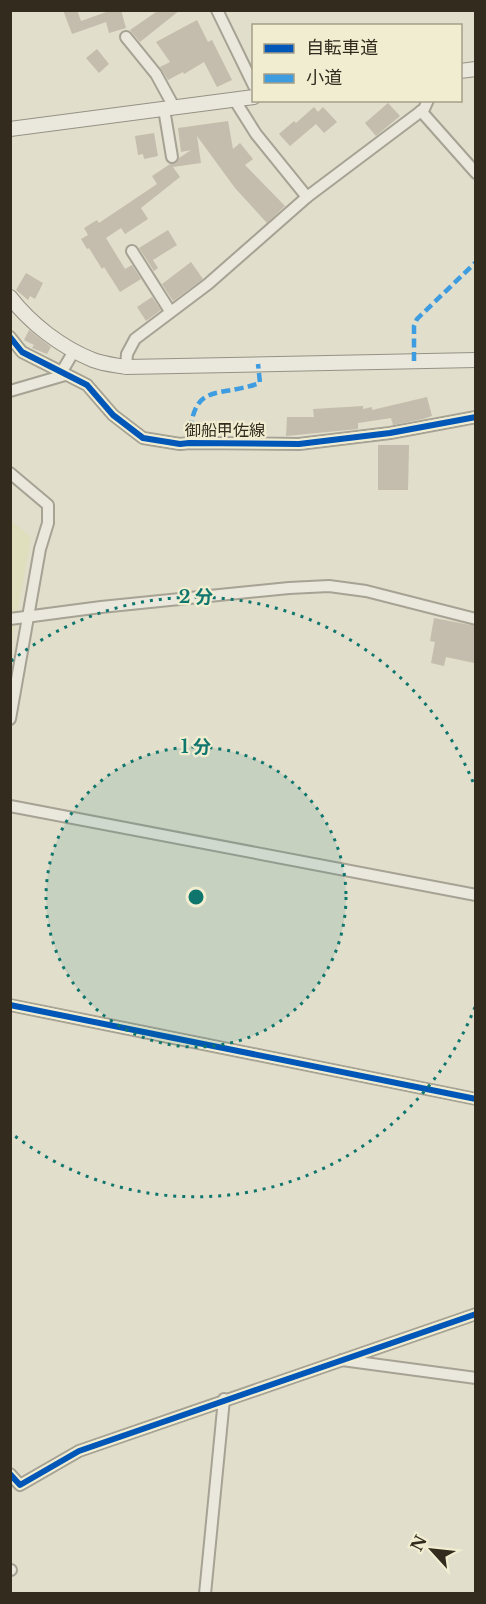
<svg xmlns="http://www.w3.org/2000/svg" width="486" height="1604" font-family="'Libre Baskerville','Noto Sans JP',serif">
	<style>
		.farmland { fill: #dfdebd }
		.building { fill: #c4bcac }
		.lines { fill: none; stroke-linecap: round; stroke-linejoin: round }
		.street-casing { stroke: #a6a294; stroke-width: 14 }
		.secondary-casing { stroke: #959285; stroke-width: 16 }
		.street { stroke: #eae7dc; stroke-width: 10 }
		.secondary { stroke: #eae7dc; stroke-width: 14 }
		.quiet { stroke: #3e9ce0; stroke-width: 4.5; stroke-dasharray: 9 4.5; stroke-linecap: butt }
		.cycleway-casing { stroke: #f1edd1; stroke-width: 10 }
		.cycleway { stroke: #0057b8; stroke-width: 6 }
		.ring { fill: none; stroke: #0f766e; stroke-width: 3; stroke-dasharray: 3 6 }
		.labels { text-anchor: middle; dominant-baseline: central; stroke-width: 4.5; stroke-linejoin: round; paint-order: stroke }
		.street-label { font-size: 16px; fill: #332b1e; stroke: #f1edd1 }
		.centre { fill: #0f766e; stroke: #f1edd1; stroke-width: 3 }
		.ring-label { font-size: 18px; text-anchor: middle; font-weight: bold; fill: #0f766e; stroke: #f1edd1; stroke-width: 4.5; stroke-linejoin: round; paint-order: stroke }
	</style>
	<rect width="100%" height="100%" fill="#e1decb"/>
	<path class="farmland" d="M11 521 31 537 11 648Z"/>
	<g class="building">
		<path d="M63 10H77L81 21 112 10H121L126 28 109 33 106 22 72 34Z"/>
		<path d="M159 10H180L140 42 130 30Z"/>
		<path d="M197 20 208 42 212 40 232 80 217 87 204 62 184 74 183 72 168 80 160 67 170 62 156 42Z"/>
		<path d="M97 49 109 64 99 73 86 58Z"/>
		<path d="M388 103 400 116 376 136 365 123Z"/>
		<path d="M314 107 318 112 323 107 337 122 324 133 316 124 290 146 279 134 294 121 296 123Z"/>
		<path d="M228 121 233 149 240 143 253 159 245 165 285 206 267 223 235 188 197 136 201 163 173 167 180 177 141 208 148 219 125 234 121 228 106 238 125 269 132 265 141 279 120 292 104 267 102 269 89 248 87 249 81 239 88 235 84 228 97 220 99 223 157 184 152 176 170 164 176 163 179 158 191 150 181 152 178 128Z"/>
		<path d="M154 133 158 156 144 159 143 154 138 155 135 136Z"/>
		<path d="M168 230 177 245 153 260 158 268 154 271 139 248Z"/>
		<path d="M191 262 203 279 173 301 162 284Z"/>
		<path d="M26 273 43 283 35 299 30 296 28 300 16 290Z"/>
		<path d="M152 297 161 310 146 321 137 307Z"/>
		<path d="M29 330 51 347 47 354 32 348 34 345 24 340Z"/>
		<path d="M427 397 432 416 423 419 393 425 391 418 378 420 358 423V429L286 436 287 417H314L313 409 363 406V409L372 407V410Z"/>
		<path d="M378 445H409L408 490H378Z"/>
		<path d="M434 618 476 626 474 663 446 657 444 666 431 663 435 642 430 641Z"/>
	</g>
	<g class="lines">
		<defs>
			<g id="street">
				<path d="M217 10 254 86"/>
				<path d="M126 37 156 74 174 107"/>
				<path d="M234 99 256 134 307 197"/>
				<path d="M164 109 172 157"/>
				<path d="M421 111 476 173"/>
				<path d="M132 251 170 311"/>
				<path d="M10 337 22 352 87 385 113 415 143 438 180 444 189 443 299 444 390 433 476 417"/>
				<path d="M126 367 127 354 135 339 208 284 307 197 424 109 428 100"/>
				<path d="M61 373 74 351"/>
				<path d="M10 391 65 375"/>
				<path d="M10 473 48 505V523L40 549 10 719"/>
				<path d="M10 619 101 607 289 588 329 586 366 591 476 619"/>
				<path d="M10 806 476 895"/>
				<path d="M10 1005 476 1099"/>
				<path d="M342 1360 476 1378"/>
				<path d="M10 1474 20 1485 79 1451 476 1314"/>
				<path d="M10 1570H11"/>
				<path d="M205 1594 224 1399"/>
			</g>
			<g id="secondary">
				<path d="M460 71 476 69"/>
				<path d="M10 129 254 97"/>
				<path d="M10 297C31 324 61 347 93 360 103 364 115 365 126 367L476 360"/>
			</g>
		</defs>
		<use href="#street" class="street-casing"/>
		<use href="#secondary" class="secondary-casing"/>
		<use href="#street" class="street"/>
		<use href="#secondary" class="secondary"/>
		<g class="quiet">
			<path d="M414 361V326L417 319 476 262"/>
			<path d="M189 443C193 380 214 399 260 383L258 364"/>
		</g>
		<defs>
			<g id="cycleway">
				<path d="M10 337 22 352 87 385 113 415 143 438 180 444 189 443 299 444 390 433 476 417"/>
				<path d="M10 1005 476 1099"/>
				<path d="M10 1474 20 1485 79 1451 476 1314"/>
			</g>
		</defs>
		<use href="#cycleway" class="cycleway-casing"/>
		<use href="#cycleway" class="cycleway"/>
	</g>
	<circle cx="196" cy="897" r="150" fill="#0f766e" fill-opacity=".12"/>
	<g class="ring">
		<circle cx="196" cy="897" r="150"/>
		<path d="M475 1007A300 300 0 0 1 11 1133M11 661A300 300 0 0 1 475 787"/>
	</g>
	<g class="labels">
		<g class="street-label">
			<text x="225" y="430">御船甲佐線</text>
		</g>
	</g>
	<circle cx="196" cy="897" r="9" class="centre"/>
	<g class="ring-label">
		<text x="196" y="603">2 分</text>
		<text x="196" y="753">1 分</text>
	</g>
	<rect width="486" height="1604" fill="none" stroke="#332b1e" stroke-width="24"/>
	<rect x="252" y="24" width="210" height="78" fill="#f1edd1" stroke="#a59f89" stroke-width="1.5"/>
	<rect x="264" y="44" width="30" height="9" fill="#0057b8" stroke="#a59f89" stroke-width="1.5"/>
	<text x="306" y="54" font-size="18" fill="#332b1e">自転車道</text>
	<rect x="264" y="74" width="30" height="9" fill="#3e9ce0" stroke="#a59f89" stroke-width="1.5"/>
	<text x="306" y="84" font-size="18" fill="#332b1e">小道</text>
	<g transform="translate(432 1550) rotate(297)" stroke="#f1edd1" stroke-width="4.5" paint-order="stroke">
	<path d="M0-4.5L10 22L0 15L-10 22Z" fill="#332b1e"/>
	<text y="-9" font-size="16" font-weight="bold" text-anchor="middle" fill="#332b1e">N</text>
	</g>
</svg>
